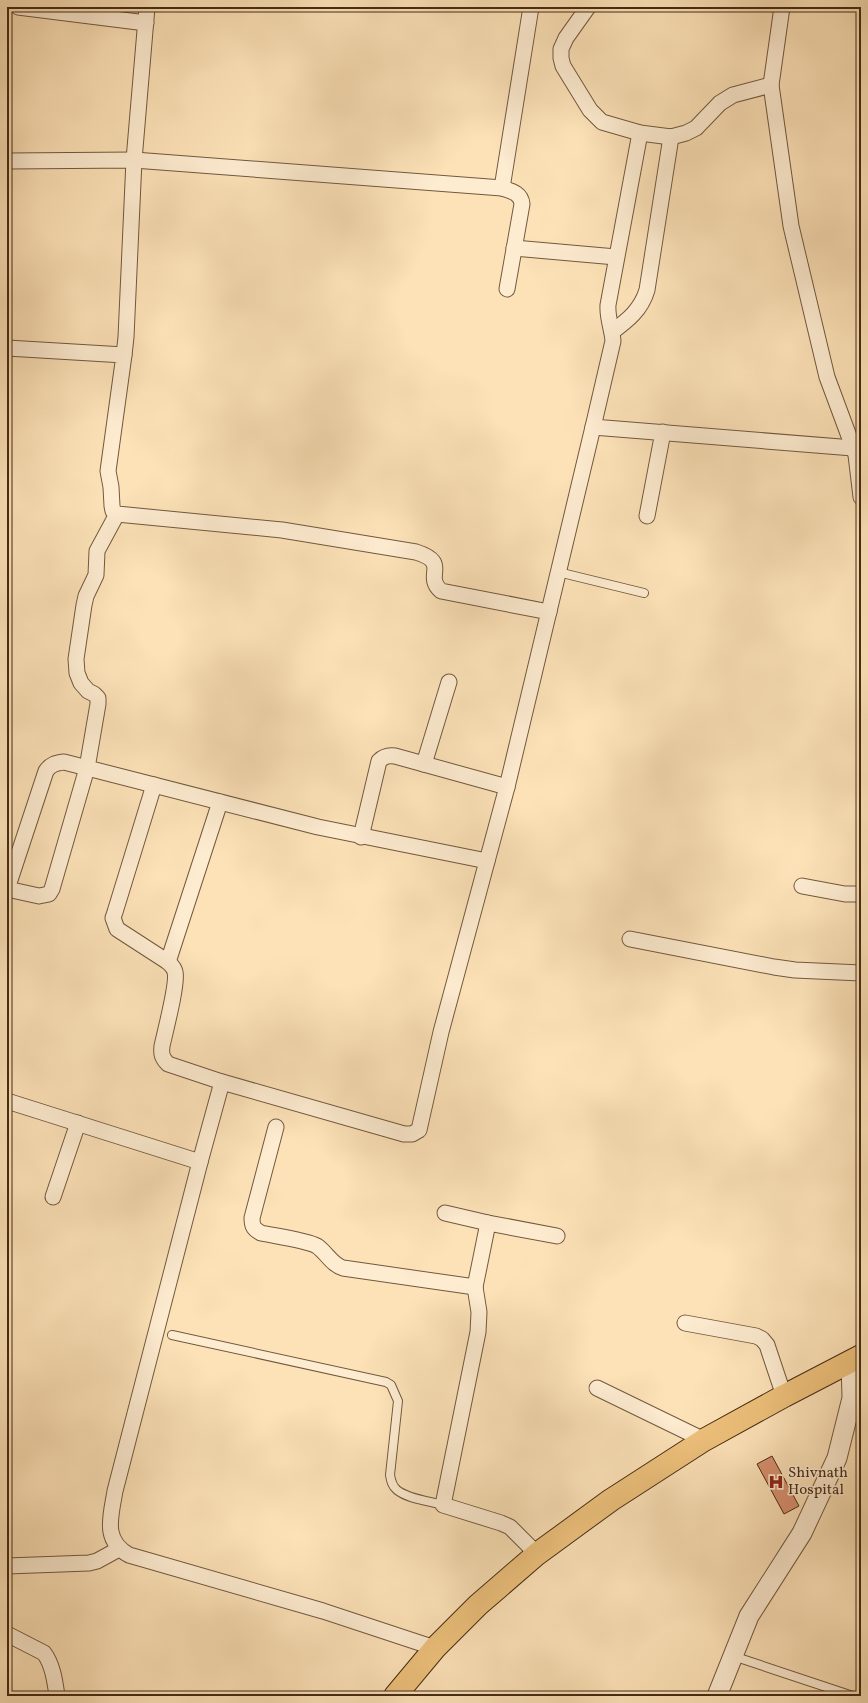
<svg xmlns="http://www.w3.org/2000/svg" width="868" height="1703" font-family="Vollkorn,serif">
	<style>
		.building { fill: #da9070; stroke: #442b15 }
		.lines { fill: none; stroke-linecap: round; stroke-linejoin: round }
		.service-casing { stroke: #72593e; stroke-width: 10 }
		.minor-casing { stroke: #72593e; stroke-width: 17 }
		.tertiary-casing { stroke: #72593e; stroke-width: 21 }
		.trunk-casing { stroke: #442b15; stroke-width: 24 }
		.service { stroke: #feecd1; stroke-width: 8 }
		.minor { stroke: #feecd1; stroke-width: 15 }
		.tertiary { stroke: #feecd1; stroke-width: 19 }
		.trunk { stroke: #eec17c; stroke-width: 22 }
		.labels { text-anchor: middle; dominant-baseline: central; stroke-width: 3; stroke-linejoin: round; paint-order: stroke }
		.poi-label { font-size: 15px; fill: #442b15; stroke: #feecd1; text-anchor: start }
	</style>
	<rect width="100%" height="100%" fill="#fde2b8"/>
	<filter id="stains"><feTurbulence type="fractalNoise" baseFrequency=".005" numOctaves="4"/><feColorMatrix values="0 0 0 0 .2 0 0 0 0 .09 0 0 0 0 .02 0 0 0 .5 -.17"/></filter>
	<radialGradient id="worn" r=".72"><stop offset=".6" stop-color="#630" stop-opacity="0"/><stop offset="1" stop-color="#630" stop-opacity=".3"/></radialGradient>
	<path class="building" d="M772 1456 799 1506 784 1514 757 1464Z"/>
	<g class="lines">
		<defs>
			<g id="service">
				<path d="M558 572 644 593"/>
				<path d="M172 1335 386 1382 391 1385 398 1401 390 1475C391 1481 392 1486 397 1490 408 1499 429 1501 443 1505"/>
				<path d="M733 1656 853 1696"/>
			</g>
			<g id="minor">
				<path d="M18 7 146 23"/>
				<path d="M588 7 566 38 561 49V58L563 66 590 110 602 122 640 133 671 137 686 133 696 128 720 103 733 95 771 85"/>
				<path d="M782 7 771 85 791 226 827 377 856 455 861 497"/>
				<path d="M640 133 608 305C607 318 612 328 613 341L593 427 853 448"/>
				<path d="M7 161 134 160 502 188 531 7"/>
				<path d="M502 188C511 191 521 193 522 204L507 289"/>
				<path d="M514 248 616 257"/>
				<path d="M612 332C628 320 641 310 647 290L671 137"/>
				<path d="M7 348 124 355 108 471 111 487 112 506 113 511 117 514 282 530 416 552C451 563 423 575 441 591L549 612"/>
				<path d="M124 355 126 337 134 160 147 7"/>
				<path d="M647 516 663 432"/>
				<path d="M424 764 449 682"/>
				<path d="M154 785 115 912 113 918 117 929 168 962C171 965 174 967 175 972 178 983 165 1032 162 1046 161 1054 162 1058 168 1064L222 1082"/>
				<path d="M361 837 379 761C384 756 388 755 395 756L507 787"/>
				<path d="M802 886 845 894H861"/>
				<path d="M7 889 46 771C51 764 56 763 64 762L318 827 487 861"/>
				<path d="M7 889 39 896 49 894 52 889 87 768 98 704V698L94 694 88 691 81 683 77 673 76 659 84 605 86 596 96 575 97 551 117 514"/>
				<path d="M630 939 774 967 795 970 861 973"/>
				<path d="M168 962 220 802"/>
				<path d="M7 1101 200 1162 115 1491C111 1516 102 1540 129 1555L323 1611 435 1648"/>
				<path d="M276 1127 252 1218C252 1227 254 1229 261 1233 275 1236 306 1240 317 1246 327 1253 331 1264 343 1268L475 1287"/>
				<path d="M200 1162 222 1082 404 1134H412L419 1130 441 1032 507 787 593 427"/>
				<path d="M53 1197 78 1123"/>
				<path d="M445 1213 488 1223"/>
				<path d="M685 1323 756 1336 762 1339 767 1345 784 1396"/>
				<path d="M597 1388 704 1440"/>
				<path d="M537 1554 510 1527 501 1523 443 1505 478 1332 479 1312 475 1287 488 1223 557 1236"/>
				<path d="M7 1566 89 1563 97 1561 119 1549"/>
				<path d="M7 1634 44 1653C53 1665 55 1682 57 1696"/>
			</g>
			<path id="tertiary" d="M717 1696 749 1616 802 1533 837 1458 852 1398 851 1362"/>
			<path id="trunk" d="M395 1696 435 1648 478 1605 537 1554 611 1500 704 1440 784 1396 861 1356"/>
		</defs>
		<use href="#service" class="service-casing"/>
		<use href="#minor" class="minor-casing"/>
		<use href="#tertiary" class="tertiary-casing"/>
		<use href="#trunk" class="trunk-casing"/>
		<use href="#service" class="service"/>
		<use href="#minor" class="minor"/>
		<use href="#tertiary" class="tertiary"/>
		<use href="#trunk" class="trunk"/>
	</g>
	<defs>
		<symbol id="hospital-bare" viewBox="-9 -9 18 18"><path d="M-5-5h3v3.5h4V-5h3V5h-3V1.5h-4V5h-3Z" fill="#8f2418" stroke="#feecd1" stroke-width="2.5" paint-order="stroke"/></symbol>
	</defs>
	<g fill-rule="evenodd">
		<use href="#hospital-bare" x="765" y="1471" width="22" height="22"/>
	</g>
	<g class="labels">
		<g class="poi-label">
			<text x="788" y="1473">Shivnath<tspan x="788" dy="17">Hospital</tspan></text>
		</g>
	</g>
	<rect width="868" height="1703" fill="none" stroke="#fde2b8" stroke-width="24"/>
	<rect x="8" y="8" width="852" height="1687" fill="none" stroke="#442b15" stroke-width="2"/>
	<rect x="12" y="12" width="844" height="1679" fill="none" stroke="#442b15"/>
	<rect width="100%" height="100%" filter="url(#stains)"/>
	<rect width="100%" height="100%" fill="url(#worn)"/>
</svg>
